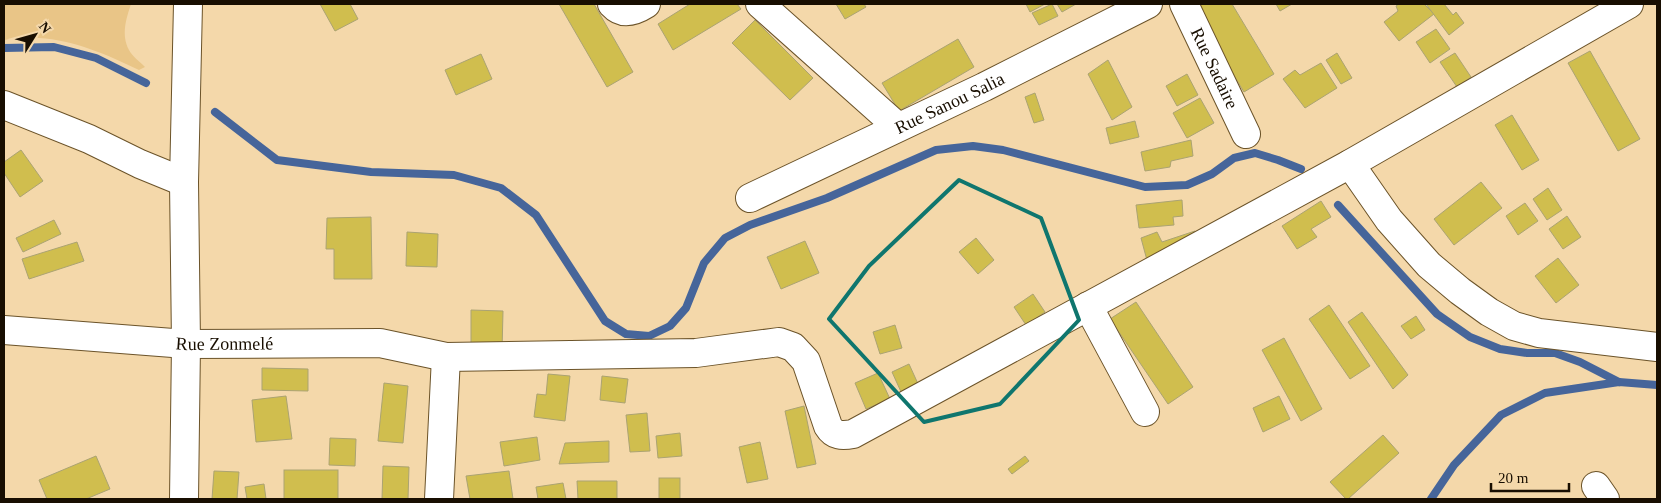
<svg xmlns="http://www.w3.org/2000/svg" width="1661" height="503" font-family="'Times New Roman',serif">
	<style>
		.green { fill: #e9c587 }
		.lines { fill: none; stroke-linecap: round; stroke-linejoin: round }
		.stream { stroke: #46659a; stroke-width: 8 }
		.building { fill: #d0be4e; stroke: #aba372 }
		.street-casing { stroke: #6b5329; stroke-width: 30 }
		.street { stroke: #fff; stroke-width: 28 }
		.marked { fill: none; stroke: #0f766e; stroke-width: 4; stroke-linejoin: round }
		.labels { text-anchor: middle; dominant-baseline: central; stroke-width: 5; stroke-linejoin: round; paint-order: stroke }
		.street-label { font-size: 18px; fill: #180e01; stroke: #f4d8aa }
	</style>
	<rect width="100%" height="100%" fill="#f4d8aa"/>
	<path class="green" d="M4 4H131C126 19 121 35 129 50 132 56 140 62 145 67L139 70C108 55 74 40 39 38 28 37 15 39 4 40Z"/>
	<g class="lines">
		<g class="stream">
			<path d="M4 48 54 47 96 58 146 83"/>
			<path d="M215 112 277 160 371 172 454 175 501 188 536 215 605 321 626 334 649 336 670 326 686 308 704 263 725 238 750 225 827 198 936 150 973 146 1003 150 1145 187 1187 185 1212 174 1234 158 1255 153 1278 160 1301 169"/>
			<path d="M1338 205 1437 314 1470 337 1500 349 1527 353H1555L1580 362 1619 382"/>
			<path d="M1431 499 1454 465 1501 415 1545 393 1619 382 1657 385"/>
		</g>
	</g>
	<g class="building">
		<path d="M320 4H350L358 19 335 31Z"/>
		<path d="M559 4H594L633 72 607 87Z"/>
		<path d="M690 4H737L741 9 673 50 658 24Z"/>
		<path d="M836 4H864L866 7 845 19Z"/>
		<path d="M1026 4H1045L1030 12Z"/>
		<path d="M1052 4 1058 16 1039 25 1032 13Z"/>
		<path d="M1057 4H1076L1062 12Z"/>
		<path d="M1201 4H1232L1274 74 1244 92 1193 9Z"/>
		<path d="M1276 4H1292L1280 11Z"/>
		<path d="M1399 4H1424L1434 14 1399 41 1384 22 1398 11 1396 6Z"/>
		<path d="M1426 4H1444L1453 15 1456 12 1464 23 1449 35Z"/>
		<path d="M755 20 813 78 790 100 732 43Z"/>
		<path d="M1436 29 1450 49 1430 63 1416 42Z"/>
		<path d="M958 39 974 67 899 111 882 83Z"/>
		<path d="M1590 51 1640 139 1618 151 1568 63Z"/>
		<path d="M1337 53 1352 78 1341 84 1326 60Z"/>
		<path d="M1455 53 1471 77 1457 87 1440 62Z"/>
		<path d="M481 54 492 79 456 95 445 70Z"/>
		<path d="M1108 60 1132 107 1112 120 1088 74Z"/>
		<path d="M1321 63 1337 88 1305 108 1283 79 1295 70 1300 75Z"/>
		<path d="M1187 74 1198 95 1177 106 1166 86Z"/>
		<path d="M1035 93 1044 120 1034 123 1025 97Z"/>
		<path d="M1200 98 1214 123 1187 138 1173 113Z"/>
		<path d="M1512 115 1539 160 1522 170 1495 125Z"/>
		<path d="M1135 121 1139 137 1110 144 1106 128Z"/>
		<path d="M1191 140 1193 156 1171 161 1170 167 1145 171 1141 152Z"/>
		<path d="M21 150 43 181 20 197 4 173V162Z"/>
		<path d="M1481 182 1502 208 1454 245 1434 219Z"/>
		<path d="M1548 188 1562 210 1547 220 1533 199Z"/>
		<path d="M1182 200 1183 216 1173 217 1174 225 1139 228 1136 205Z"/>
		<path d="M1321 201 1331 217 1311 229 1317 237 1297 249 1282 226Z"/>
		<path d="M1525 203 1538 221 1518 235 1506 216Z"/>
		<path d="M1567 216 1581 237 1563 249 1549 229Z"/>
		<path d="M371 217 372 279H334V249H326L327 218Z"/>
		<path d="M54 220 61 234 23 252 16 238Z"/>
		<path d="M1195 231 1199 245 1148 264 1141 238 1157 232 1162 242Z"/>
		<path d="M407 232 438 234 437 267 406 266Z"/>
		<path d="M976 238 994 260 978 274 959 252Z"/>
		<path d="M805 241 819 273 781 289 767 257Z"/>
		<path d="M77 242 84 261 29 279 22 259Z"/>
		<path d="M1558 258 1579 285 1556 303 1535 276Z"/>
		<path d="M1033 294 1045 312 1026 325 1014 307Z"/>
		<path d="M1136 302 1193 387 1168 404 1110 319Z"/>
		<path d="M1329 305 1370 366 1350 379 1309 319Z"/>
		<path d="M471 310 503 311 502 351H471Z"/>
		<path d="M1362 312 1408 375 1393 389 1348 322Z"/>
		<path d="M1416 316 1425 330 1411 339 1401 326Z"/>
		<path d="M895 325 902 348 880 354 873 332Z"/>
		<path d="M1284 338 1322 409 1301 421 1262 350Z"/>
		<path d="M909 364 919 386 902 394 892 372Z"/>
		<path d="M262 368 308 369V391L262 390Z"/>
		<path d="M878 373 890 399 866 409 855 383Z"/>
		<path d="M548 374 570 376 565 421 534 417 537 394 546 395Z"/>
		<path d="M602 376 628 379 625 403 600 400Z"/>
		<path d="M384 383 408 386 403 443 378 441Z"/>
		<path d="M286 396 292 439 256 442 252 400Z"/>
		<path d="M1279 396 1290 419 1263 432 1253 408Z"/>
		<path d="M804 406 816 464 797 468 785 411Z"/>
		<path d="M647 413 650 451 630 452 626 415Z"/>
		<path d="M680 433 682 456 658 458 656 436Z"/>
		<path d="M1383 435 1399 453 1348 499H1346L1330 482Z"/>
		<path d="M537 437 540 460 504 466 500 442Z"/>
		<path d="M330 438 356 439 355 466 329 465Z"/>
		<path d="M609 441V462L559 464 565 443Z"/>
		<path d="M760 442 768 479 747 483 739 447Z"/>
		<path d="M96 456 110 489 86 499H47L39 480Z"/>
		<path d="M1025 456 1029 461 1012 474 1008 469Z"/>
		<path d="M383 466 409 467 408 499H382Z"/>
		<rect x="284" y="470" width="54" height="29"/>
		<path d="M214 471 239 472 237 499H212Z"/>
		<path d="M509 471 513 499H470L466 476Z"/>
		<rect x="659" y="478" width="21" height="21"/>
		<path d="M577 481H617V499H578Z"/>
		<path d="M563 483 566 499H538L536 487Z"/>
		<path d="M264 484 266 499H247L245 487Z"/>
	</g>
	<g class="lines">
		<defs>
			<g id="street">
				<path d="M612 4C623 16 635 11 646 4"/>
				<path d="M760 4 898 127"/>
				<path id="s1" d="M1184 4 1246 134"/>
				<path d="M4 105 89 139 140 164 184 182"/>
				<path d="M1350 164 1389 220 1429 265 1460 291 1489 312 1514 326 1539 333 1657 347"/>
				<path id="s2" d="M750 198 984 87 1148 4"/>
				<path d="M1088 306 1145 412"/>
				<path id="s3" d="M4 330 186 344 380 343 446 357 696 353 779 342 793 347 806 361 828 426C834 436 842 436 853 434L1350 164 1629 4"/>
				<path d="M1596 486 1605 499"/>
				<path d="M184 499 186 344 184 182 188 4"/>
				<path d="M439 499 446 357"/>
			</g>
		</defs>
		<use href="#street" class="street-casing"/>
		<use href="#street" class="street"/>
	</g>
	<path class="marked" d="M959 180 1041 218 1079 320 1000 404 924 422 829 319 869 266Z"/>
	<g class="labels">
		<g class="street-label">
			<text stroke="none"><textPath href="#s1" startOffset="71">Rue Sadaire</textPath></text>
			<text stroke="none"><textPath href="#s2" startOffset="221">Rue Sanou Salia</textPath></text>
			<text stroke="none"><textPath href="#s3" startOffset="221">Rue Zonmelé</textPath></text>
		</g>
	</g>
	<rect width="1661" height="503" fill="none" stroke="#180e01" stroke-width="10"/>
	<g transform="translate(35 35) rotate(53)" stroke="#f4d8aa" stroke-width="4" paint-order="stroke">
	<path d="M0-4L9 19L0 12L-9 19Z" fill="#180e01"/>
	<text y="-8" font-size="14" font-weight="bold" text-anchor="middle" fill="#180e01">N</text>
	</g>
	<path d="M1491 483v8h78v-8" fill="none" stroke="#180e01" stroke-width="2.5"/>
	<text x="1498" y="483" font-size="15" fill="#180e01" stroke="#f4d8aa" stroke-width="4" paint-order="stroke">20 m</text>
</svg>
